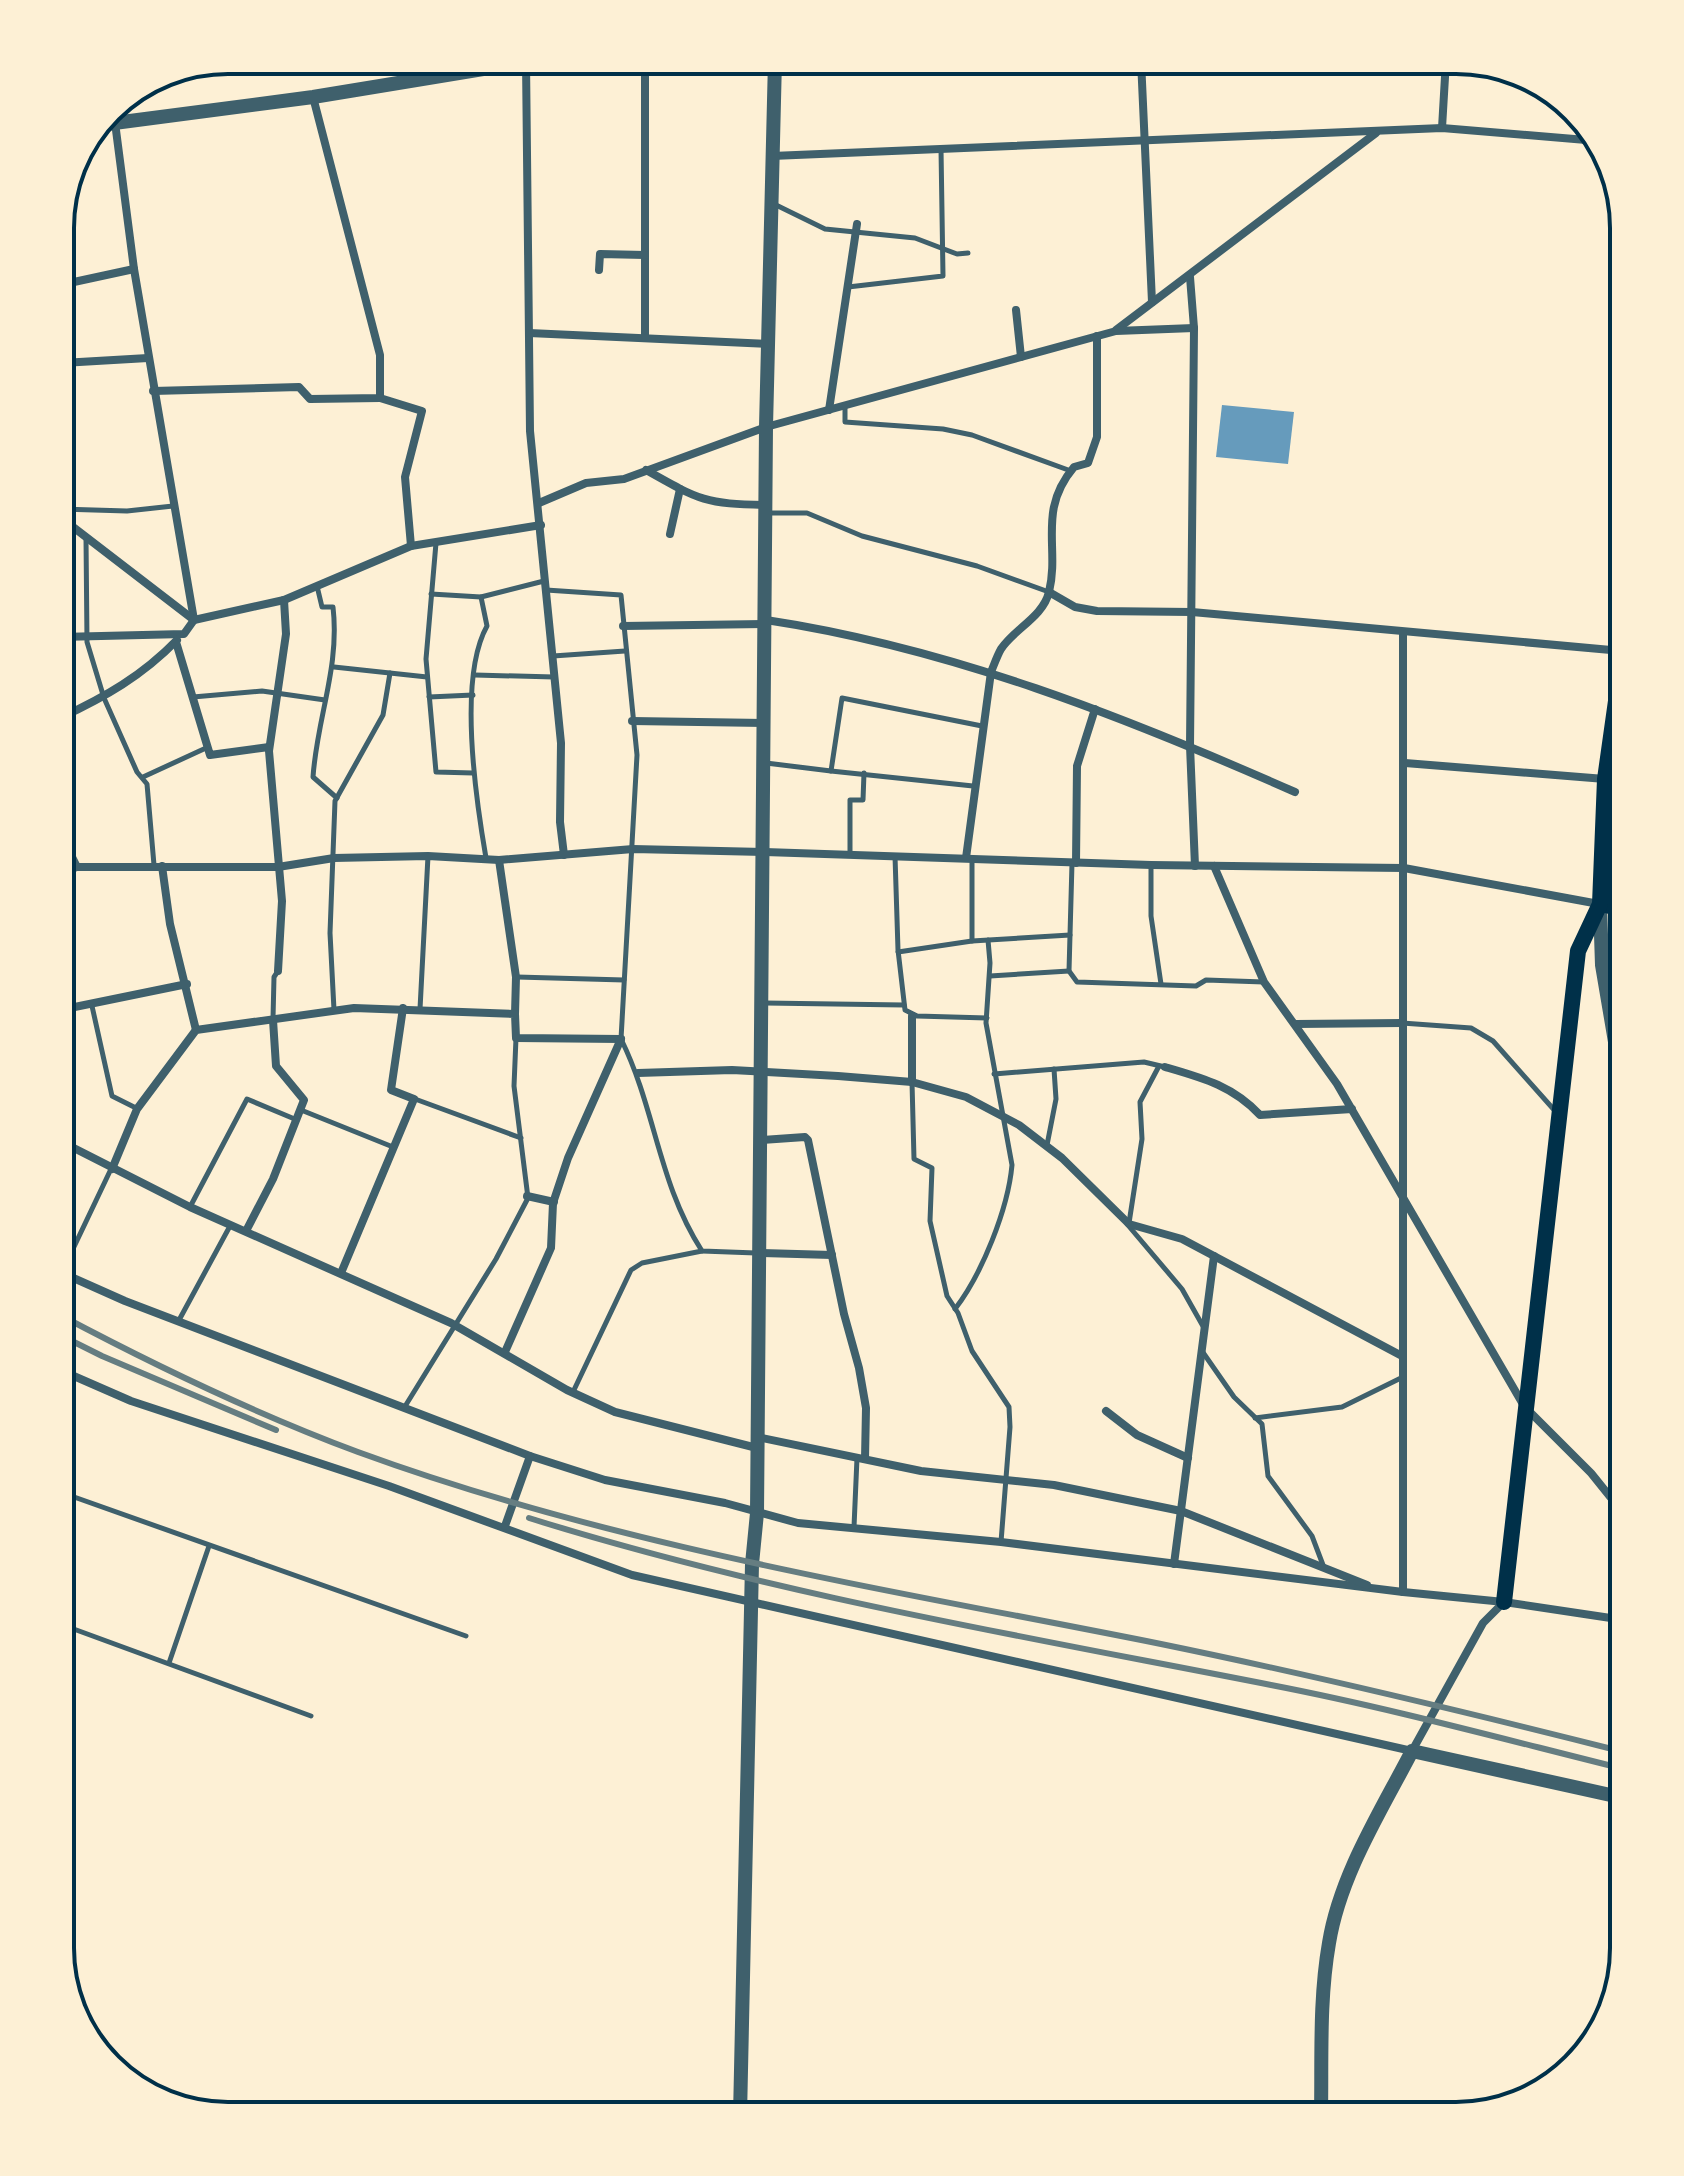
<svg xmlns="http://www.w3.org/2000/svg" width="1684" height="2176" font-family="'Playfair Display',serif">
	<style>
		.water { fill: #669bbc }
		.lines { fill: none; stroke-linecap: round; stroke-linejoin: round }
		.service { stroke: #3f606c; stroke-width: 5 }
		.minor { stroke: #3f606c; stroke-width: 8 }
		.tertiary { stroke: #3f606c; stroke-width: 14 }
		.primary { stroke: #003049; stroke-width: 16 }
		.rail { stroke: #657d81; stroke-width: 6 }
		.rim { fill: none; stroke: #003049; stroke-width: 4 }
	</style>
	<rect width="100%" height="100%" fill="#fdf0d5"/>
	<path class="water" d="M1222 405 1294 412 1288 464 1216 457Z"/>
	<g class="lines">
		<g class="service">
			<path d="M776 205 825 229 915 238 957 254 968 253"/>
			<path d="M848 287 943 276 941 149"/>
			<path d="M845 406V422L943 429 972 435 1071 471"/>
			<path d="M60 509 127 511 173 506"/>
			<path d="M767 513H807L862 536 977 566 1049 592"/>
			<path d="M86 538 87 642 104 698 137 772 147 784 154 865"/>
			<path d="M436 543 426 659 436 772 473 773"/>
			<path d="M317 586 322 607H333C340 667 317 718 313 777L337 798"/>
			<path d="M546 590 621 595 637 755 621 1039C656 1110 658 1183 702 1251L756 1253"/>
			<path d="M431 594 481 597 544 581"/>
			<path d="M481 597 487 626C458 678 476 800 486 858"/>
			<path d="M553 656 625 651"/>
			<path d="M334 667 427 677"/>
			<path d="M475 675 554 677"/>
			<path d="M193 697 262 691 325 700"/>
			<path d="M429 697 473 695"/>
			<path d="M766 763 831 771 842 698 982 726"/>
			<path d="M831 771 973 786"/>
			<path d="M143 777 206 748"/>
			<path d="M850 855V800H863L864 773"/>
			<path d="M895 856 898 950 905 1010 917 1016 987 1018"/>
			<path d="M972 859V941"/>
			<path d="M1072 863 1069 971 1077 982 1196 986 1206 980 1264 982"/>
			<path d="M1151 865V916L1161 984"/>
			<path d="M898 952 972 941 1070 935"/>
			<path d="M990 976 1069 971"/>
			<path d="M517 977 624 980"/>
			<path d="M765 1003 904 1005"/>
			<path d="M92 1006 112 1096 136 1108"/>
			<path d="M420 1009 428 856"/>
			<path d="M334 1010 330 933 335 801 383 715 390 673"/>
			<path d="M273 1019 274 977 278 971"/>
			<path d="M1402 1023 1471 1028 1493 1041 1556 1112"/>
			<path d="M994 1074 1144 1062 1165 1067"/>
			<path d="M912 1082 914 1159 932 1168 930 1221 947 1296 958 1313 972 1351 1009 1407 1010 1427 1001 1542"/>
			<path d="M415 1099 521 1138"/>
			<path d="M301 1110 393 1147"/>
			<path d="M1047 1145 1056 1099 1054 1069"/>
			<path d="M190 1207 247 1099 297 1120"/>
			<path d="M1129 1223 1142 1139 1140 1102 1159 1066"/>
			<path d="M1127 1224 1182 1289 1204 1328"/>
			<path d="M62 1272 111 1169"/>
			<path d="M955 1309C982 1274 1008 1209 1012 1165L986 1023 990 963 988 940"/>
			<path d="M178 1322 230 1226"/>
			<path d="M1202 1351 1234 1397 1262 1424 1268 1476 1312 1536 1323 1565"/>
			<path d="M573 1392 631 1270 642 1263 702 1251"/>
			<path d="M404 1408 496 1259 528 1198 514 1086 516 1038"/>
			<path d="M1255 1418 1342 1407 1403 1377"/>
			<path d="M60 1492 466 1636"/>
			<path d="M854 1527 857 1458"/>
			<path d="M60 1624 311 1716"/>
			<path d="M169 1663 209 1546"/>
		</g>
		<g class="minor">
			<path d="M645 60V338"/>
			<path d="M1141 60 1152 302"/>
			<path d="M526 61 530 431 561 743 560 822 564 855"/>
			<path d="M113 107 134 269 194 620"/>
			<path d="M1442 128 1446 60"/>
			<path d="M772 156 1442 128 1598 141"/>
			<path d="M599 270 600 254 645 255"/>
			<path d="M1190 277 1194 328 1190 746 1195 866"/>
			<path d="M60 285 134 269"/>
			<path d="M1016 310 1021 357"/>
			<path d="M1116 330 1376 133"/>
			<path d="M529 333 767 344"/>
			<path d="M60 355 62 363 148 358"/>
			<path d="M153 391 299 387 310 399 380 398V355L313 97"/>
			<path d="M380 398 422 411 405 477 411 546"/>
			<path d="M829 410 857 224"/>
			<path d="M646 470C699 500 705 504 766 505"/>
			<path d="M539 503 586 483 624 479 766 427 1116 331 1194 328"/>
			<path d="M60 517 194 620"/>
			<path d="M670 534 680 489"/>
			<path d="M1049 592 1075 607 1097 611 1192 612 1622 651"/>
			<path d="M766 620C951 648 1125 717 1295 792"/>
			<path d="M623 626 766 624"/>
			<path d="M60 637 184 634 194 620 284 600 411 546 541 525"/>
			<path d="M176 642 210 755 269 747"/>
			<path d="M60 718C105 697 142 676 177 640"/>
			<path d="M632 721 765 723"/>
			<path d="M1405 763 1605 779"/>
			<path d="M60 833 77 867"/>
			<path d="M966 858 991 672C994 665 997 656 1001 649 1014 629 1043 617 1049 592 1060 547 1037 511 1074 467L1088 463 1097 437V336"/>
			<path d="M499 860 516 977 515 1014"/>
			<path d="M1076 863 1077 766 1095 709"/>
			<path d="M162 866 170 924 196 1030"/>
			<path d="M1214 866 1264 982 1337 1084 1524 1406 1591 1473 1624 1514"/>
			<path d="M60 872 77 867H278L334 858 428 856 499 860 633 849 765 852 1151 865 1404 868 1599 904"/>
			<path d="M278 971 282 901 269 751 286 634 284 600"/>
			<path d="M60 1010 187 984"/>
			<path d="M912 1016V1082"/>
			<path d="M1296 1024 1402 1023"/>
			<path d="M1165 1067C1203 1078 1233 1086 1260 1115L1352 1109"/>
			<path d="M638 1073 732 1070 838 1076 912 1082 966 1097 1019 1125 1062 1158 1129 1224 1182 1239 1402 1356"/>
			<path d="M761 1140 805 1137 808 1140 844 1314 859 1368 866 1408 865 1459"/>
			<path d="M60 1141 190 1207 451 1323 567 1390 615 1412 757 1448"/>
			<path d="M112 1169 137 1109 196 1030 354 1008 515 1014 516 1038 621 1039"/>
			<path d="M527 1196 554 1202"/>
			<path d="M246 1231 273 1179 304 1100 276 1066 273 1020"/>
			<path d="M759 1253 832 1255"/>
			<path d="M60 1272 125 1301 530 1456 605 1480 725 1503 798 1523 1001 1542 1403 1592 1504 1602 1624 1620"/>
			<path d="M341 1273 414 1099 391 1090 403 1008"/>
			<path d="M505 1352 551 1248 553 1203 568 1158 621 1039"/>
			<path d="M60 1370 131 1401 389 1486 632 1575 1412 1751 1483 1623 1504 1602"/>
			<path d="M1106 1411 1137 1435 1188 1458"/>
			<path d="M757 1437 921 1471 1054 1485 1181 1511 1367 1585"/>
			<path d="M505 1526 530 1456"/>
			<path d="M1174 1564 1214 1256"/>
			<path d="M1403 1592V633"/>
		</g>
		<g class="tertiary">
			<path d="M99 125 313 97 526 62 561 60"/>
			<path d="M1600 904 1602 965 1624 1095"/>
			<path d="M740 2116 752 1564 757 1513 766 427 775 60"/>
			<path d="M1321 2116C1322 2059 1319 2000 1329 1943 1340 1875 1381 1811 1412 1751L1624 1798"/>
		</g>
		<g class="primary">
			<path d="M1600 904 1624 909"/>
			<path d="M1504 1602 1578 951 1600 904 1605 779 1624 644"/>
		</g>
		<g class="rail">
			<path d="M60 1315C156 1366 256 1414 358 1452 617 1547 892 1590 1161 1644 1317 1676 1470 1713 1624 1752"/>
			<path d="M60 1335 102 1356 276 1430"/>
			<path d="M529 1518C772 1594 1022 1636 1271 1685 1390 1708 1507 1740 1624 1769"/>
		</g>
	</g>
	<path d="M0 0H1684V2176H0ZM228 74H1456A154 154 0 0 1 1610 228V1948A154 154 0 0 1 1456 2102H228A154 154 0 0 1 74 1948V228A154 154 0 0 1 228 74Z" fill="#fdf0d5" fill-rule="evenodd"/>
	<path class="rim" d="M228 74H1456A154 154 0 0 1 1610 228V1948A154 154 0 0 1 1456 2102H228A154 154 0 0 1 74 1948V228A154 154 0 0 1 228 74Z"/>
</svg>
